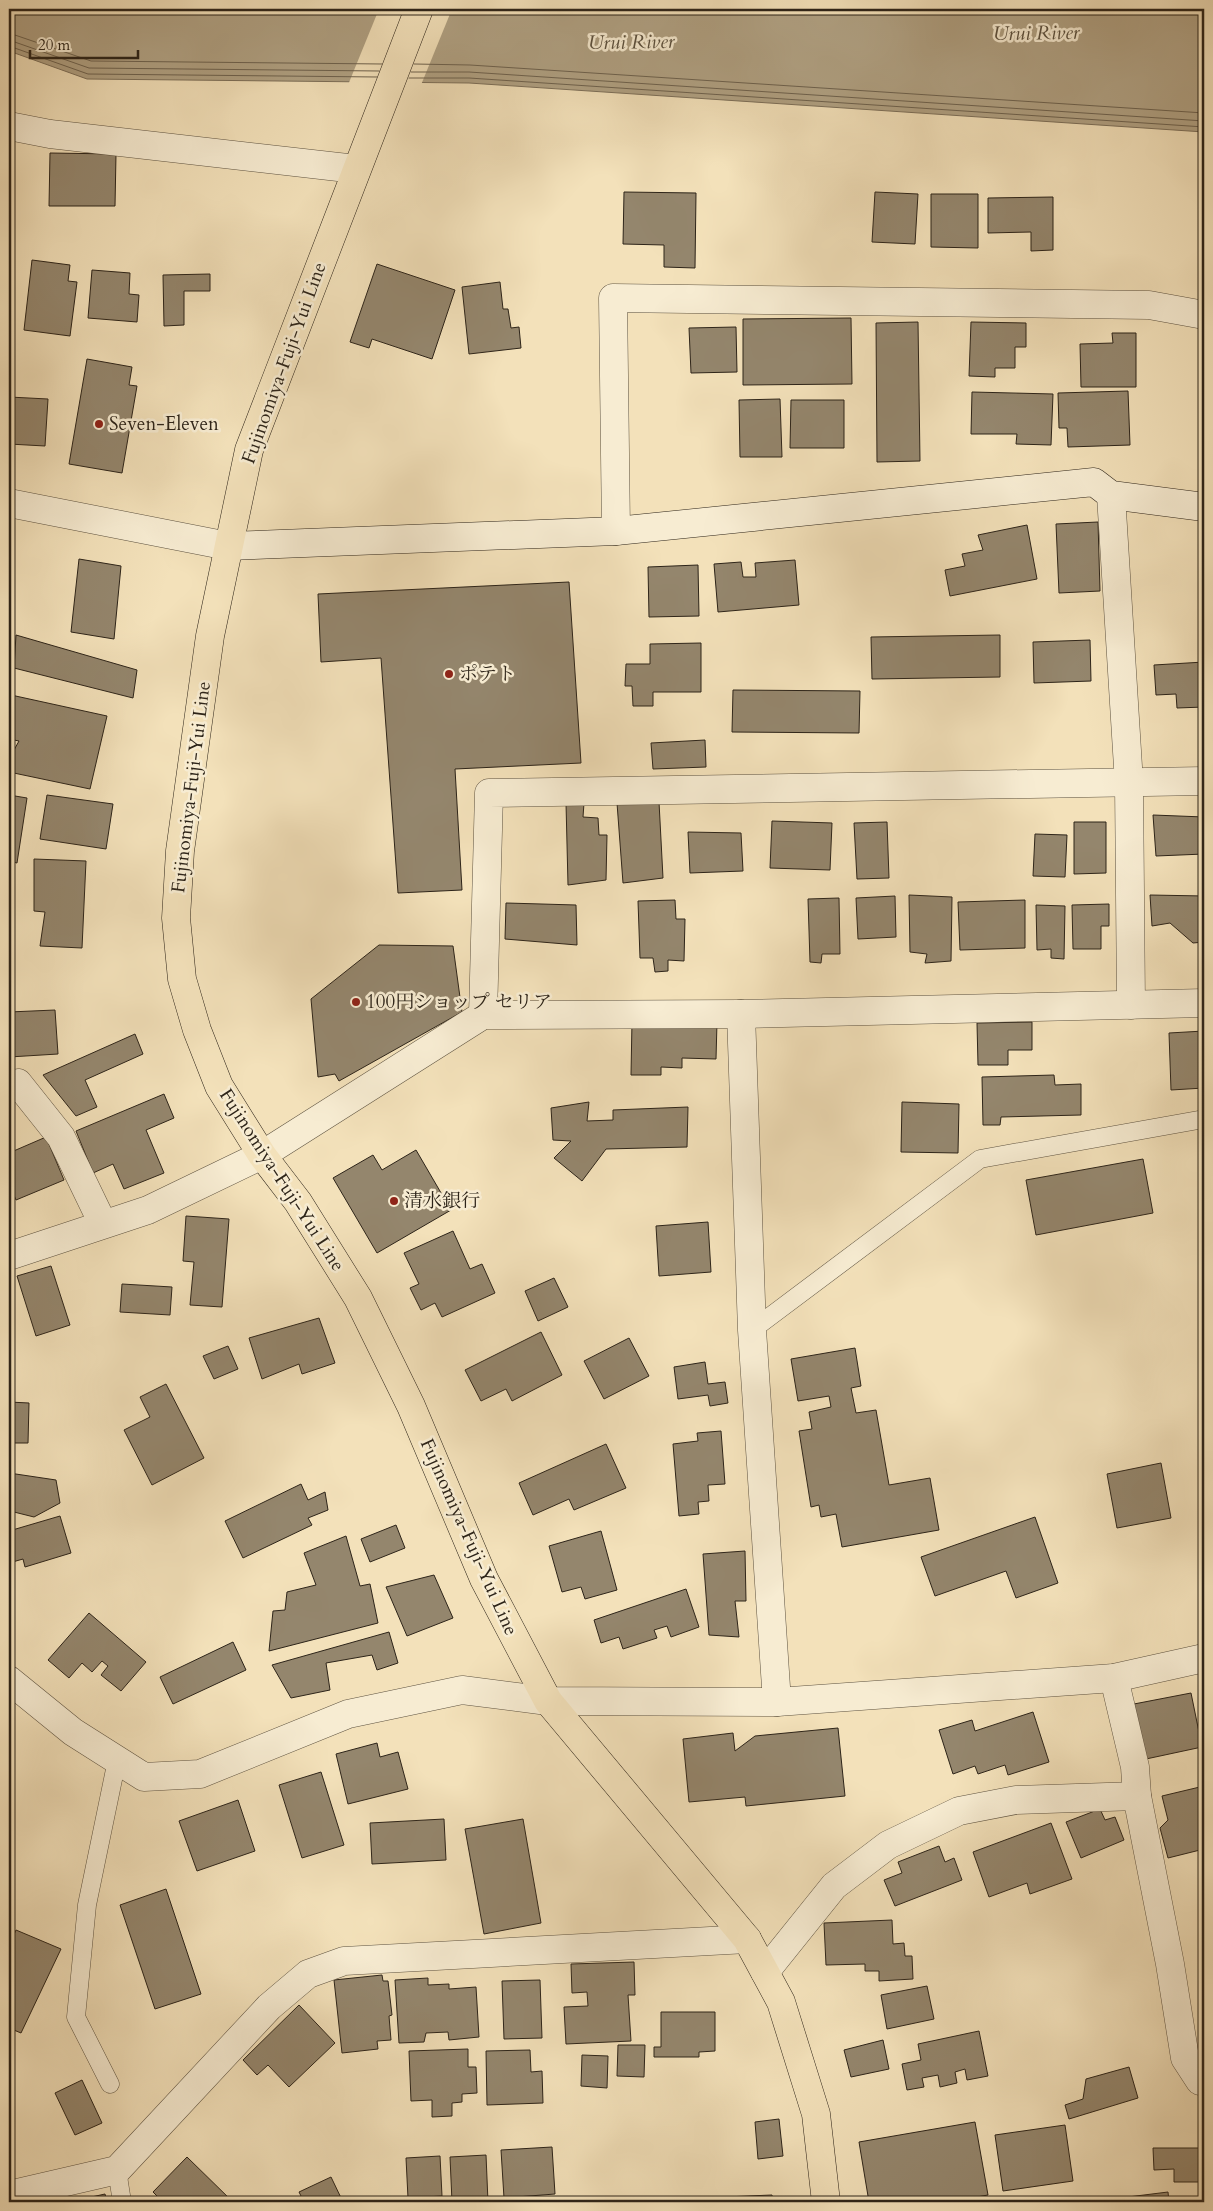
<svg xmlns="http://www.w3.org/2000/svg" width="1213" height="2211" font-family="Cardo,'Noto Serif JP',serif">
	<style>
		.water { fill: #b0a183; stroke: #7c6f59 }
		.pier { fill: #f3e1ba }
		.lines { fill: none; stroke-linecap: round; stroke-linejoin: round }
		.shore { stroke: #6e624e; stroke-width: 1 }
		.building { fill: #94866d; stroke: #2d2419 }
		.lane-casing { stroke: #5e5341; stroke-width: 19 }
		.street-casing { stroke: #5e5341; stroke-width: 29 }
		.secondary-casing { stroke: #2d2419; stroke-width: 29 }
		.primary-casing { stroke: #2d2419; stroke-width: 29 }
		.lane { stroke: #f7ecd2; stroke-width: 18 }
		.street { stroke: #f7ecd2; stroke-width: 28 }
		.secondary { stroke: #f7ecd2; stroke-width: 28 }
		.primary { stroke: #f3e1ba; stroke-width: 28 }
		.poi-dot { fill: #8f2418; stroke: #f7ecd2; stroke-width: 2 }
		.labels { text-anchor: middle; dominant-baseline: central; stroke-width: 5; stroke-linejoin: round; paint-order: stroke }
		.street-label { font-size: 19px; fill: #2d2419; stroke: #f7ecd2 }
		.poi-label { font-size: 19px; fill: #2d2419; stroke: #f7ecd2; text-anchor: start }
		.water-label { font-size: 20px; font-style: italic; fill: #5b503e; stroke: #f7ecd2 }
	</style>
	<rect width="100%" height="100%" fill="#f3e1ba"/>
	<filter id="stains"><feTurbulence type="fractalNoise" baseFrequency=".004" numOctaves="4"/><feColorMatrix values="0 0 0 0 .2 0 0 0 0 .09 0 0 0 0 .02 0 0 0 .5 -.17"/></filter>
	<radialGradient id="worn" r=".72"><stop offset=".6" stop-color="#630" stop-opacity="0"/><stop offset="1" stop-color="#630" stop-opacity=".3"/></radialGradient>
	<path class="water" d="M9 9H1204V132L469 83 87 79 9 51Z"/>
	<path class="pier" d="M379 9H452L421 85H348Z"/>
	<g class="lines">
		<g class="shore">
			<path d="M9 33 91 61 382 64"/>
			<path d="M9 40 89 68 379 71"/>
			<path d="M9 46 88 74 377 77"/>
			<path d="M414 64 470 65 1204 113"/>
			<path d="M411 72H469L1204 121"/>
			<path d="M409 78H469L1204 127"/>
		</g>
	</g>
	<g class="building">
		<path d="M50 153 116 154 115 206H49Z"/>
		<path d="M624 192 696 193 695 268 664 267V245L623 244Z"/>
		<path d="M875 192 918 194 915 244 872 242Z"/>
		<path d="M931 194H978V248L931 247Z"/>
		<path d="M1053 197V250L1031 251V232L988 233V198Z"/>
		<path d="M32 260 70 265 68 281 77 282 70 336 24 330Z"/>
		<path d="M377 264 455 290 432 359 372 339 369 348 350 342Z"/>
		<path d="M92 270 130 273 129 294 139 295 137 322 88 318Z"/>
		<path d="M210 274V291H184V325L164 326 163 275Z"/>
		<path d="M500 282 503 309H508L511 328 519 327 521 348 469 354 462 287Z"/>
		<path d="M851 318 852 384 743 385V319Z"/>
		<path d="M918 322 920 461 877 462 876 323Z"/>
		<path d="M971 322 1026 323V347H1015V368H995V377L969 376Z"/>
		<path d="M736 327 737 372 691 373 689 328Z"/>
		<path d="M1112 333H1136V387H1081L1080 344 1113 343Z"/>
		<path d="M87 359 132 367 129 385 137 386 122 473 69 464Z"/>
		<path d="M1128 391 1130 445 1068 447 1067 428H1059L1058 393Z"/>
		<path d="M972 392 1053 394 1051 445 1016 444 1017 434H971Z"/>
		<path d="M9 397 48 399 45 446 9 444Z"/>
		<path d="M780 399 782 457H740L739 400Z"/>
		<path d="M791 400H844V448H790Z"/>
		<path d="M1098 522 1100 591 1059 593 1056 524Z"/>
		<path d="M1027 525 1037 579 950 596 945 570 965 566 962 554 983 550 978 535Z"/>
		<path d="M79 559 121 566 114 639 71 632Z"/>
		<path d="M795 560 799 605 718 612 714 564 741 562 743 577H756L755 563Z"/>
		<path d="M698 565 699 616 649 617 648 567Z"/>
		<path d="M569 582 581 763 455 769 462 890 398 893 381 658 321 662 318 594Z"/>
		<path d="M16 635 137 670 133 698 14 668Z"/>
		<path d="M1000 635V677L872 679 871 637Z"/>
		<path d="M1090 640 1091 681 1034 683 1033 642Z"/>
		<path d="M701 643V692H653V706H633L632 686H625L626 664H650V644Z"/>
		<path d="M1204 662V707L1177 708 1176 694 1156 695 1154 665Z"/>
		<path d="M733 690 860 691 859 733 732 732Z"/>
		<path d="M11 695 107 716 90 789 9 772V759L19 741 9 739Z"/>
		<path d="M705 740 706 767 653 769 651 743Z"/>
		<path d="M9 795 27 798 17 863 9 861Z"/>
		<path d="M47 795 113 804 106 849 40 839Z"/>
		<path d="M659 802 663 878 623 883 617 803Z"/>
		<path d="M566 803H584L583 817 598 818 599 835H607L606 880 568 885Z"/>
		<path d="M1153 815 1204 817V854L1156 856Z"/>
		<path d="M772 821 832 823 830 870 770 868Z"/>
		<path d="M887 822 889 878 857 879 854 823Z"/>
		<path d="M1074 822H1106V873L1074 874Z"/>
		<path d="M688 832 741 833 743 871 690 873Z"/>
		<path d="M1035 834 1067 835 1065 877 1033 876Z"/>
		<path d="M34 859 86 861 82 948 40 946 45 912 34 911Z"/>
		<path d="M909 895 952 897 951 961 925 963 927 954 910 952Z"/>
		<path d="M1150 895 1204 896V942L1193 943 1170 923 1152 926Z"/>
		<path d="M895 896 896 937 858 939 856 898Z"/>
		<path d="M839 898 840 954H822L821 963 810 962 808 899Z"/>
		<path d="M675 900 676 919H685L684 961 668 960V971L655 972 653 958H640L638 901Z"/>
		<path d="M1025 900V948L960 950 958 902Z"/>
		<path d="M506 903 576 905 577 945 505 939Z"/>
		<path d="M1109 904V926H1101V949H1073L1072 905Z"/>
		<path d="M1036 905 1065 906 1064 959 1051 958V949L1037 950Z"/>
		<path d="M379 945 453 946 462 1012 339 1081 335 1074 318 1077 311 999Z"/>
		<path d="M55 1010 58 1054 9 1057V1012Z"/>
		<path d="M632 1021 717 1022 716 1059 682 1058V1068L661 1067V1075H631Z"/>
		<path d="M1032 1022V1050H1008V1065H978L977 1023Z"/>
		<path d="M1204 1031V1088L1171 1090 1169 1033Z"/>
		<path d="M135 1034 143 1054 85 1080 97 1107 76 1116 43 1075Z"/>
		<path d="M1054 1075 1055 1085 1081 1084V1115L1001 1117 1000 1125H983L982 1077Z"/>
		<path d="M164 1094 174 1118 146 1130 164 1173 124 1189 113 1164 93 1173 76 1131Z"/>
		<path d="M589 1102 587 1121 613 1120V1110L688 1107 687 1147 606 1149 582 1181 554 1158 571 1141 553 1140 551 1108Z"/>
		<path d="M902 1102 959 1104 958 1153 901 1152Z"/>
		<path d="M46 1137 64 1180 16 1200 9 1183V1153Z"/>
		<path d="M416 1150 451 1210 377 1253 333 1178 373 1155 382 1170Z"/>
		<path d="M1143 1159 1153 1213 1036 1235 1026 1180Z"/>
		<path d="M186 1216 229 1219 222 1307 190 1305 194 1262 183 1261Z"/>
		<path d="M708 1222 711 1272 659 1276 656 1226Z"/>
		<path d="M453 1231 470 1269 482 1264 495 1293 442 1317 435 1303 421 1310 410 1288 419 1284 404 1253Z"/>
		<path d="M51 1266 70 1325 36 1336 17 1276Z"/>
		<path d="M554 1278 568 1307 538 1321 525 1291Z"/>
		<path d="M122 1284 172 1287 170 1315 120 1312Z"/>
		<path d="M319 1318 335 1363 302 1374 299 1364 262 1379 249 1338Z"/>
		<path d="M541 1332 562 1375 512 1401 506 1389 481 1401 465 1370Z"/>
		<path d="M629 1338 649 1376 604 1399 584 1361Z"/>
		<path d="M228 1346 238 1369 214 1379 203 1356Z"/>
		<path d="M855 1348 861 1386 851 1388 856 1413 876 1410 889 1485 930 1478 939 1530 842 1547 836 1514 821 1517 819 1505 811 1507 799 1431 812 1429 809 1412 831 1407 829 1396 798 1401 791 1359Z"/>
		<path d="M705 1362 708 1384 725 1382 728 1403 710 1406 708 1395 678 1399 674 1367Z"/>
		<path d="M166 1384 204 1458 152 1485 124 1430 150 1417 140 1397Z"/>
		<path d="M9 1402 29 1403 28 1443H9Z"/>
		<path d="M721 1431 725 1484 708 1485 709 1501 698 1502 699 1514 679 1516 673 1444 698 1441 697 1433Z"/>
		<path d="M606 1444 626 1488 574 1510 569 1499 533 1515 519 1483Z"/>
		<path d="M1161 1463 1171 1518 1117 1528 1107 1474Z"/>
		<path d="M9 1473 56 1480 60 1503 34 1517 14 1512 9 1518Z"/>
		<path d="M301 1484 308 1500 325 1492 328 1510 308 1518 312 1525 243 1558 225 1521Z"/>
		<path d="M60 1516 71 1553 25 1567 23 1559 9 1563V1531Z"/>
		<path d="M1035 1517 1058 1583 1016 1598 1006 1571 935 1596 921 1557Z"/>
		<path d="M396 1525 405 1548 370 1562 361 1539Z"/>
		<path d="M601 1531 617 1590 585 1599 581 1587 562 1592 549 1546Z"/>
		<path d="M346 1536 360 1586 370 1584 378 1623 269 1651 273 1611 285 1610 287 1592 316 1585 304 1553Z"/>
		<path d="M745 1551 746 1601H735L739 1637 709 1635 703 1554Z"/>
		<path d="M434 1575 453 1618 407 1636 386 1587Z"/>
		<path d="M686 1589 699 1627 671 1637 667 1626 654 1630 657 1638 623 1649 619 1637 601 1643 594 1620Z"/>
		<path d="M89 1613 146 1662 121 1691 101 1675 108 1666 102 1661 92 1672 82 1663 69 1678 48 1660Z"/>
		<path d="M389 1632 398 1663 377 1670 372 1655 326 1663 330 1690 291 1698 272 1665Z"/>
		<path d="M233 1642 246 1670 173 1704 160 1677Z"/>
		<path d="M1191 1693 1202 1747 1146 1759 1134 1704Z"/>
		<path d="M1033 1712 1049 1762 1008 1775 1005 1765 978 1774 975 1766 953 1774 939 1730 972 1720 975 1731Z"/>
		<path d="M838 1728 845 1796 746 1806 745 1797 689 1802 683 1739 733 1733 735 1751 755 1736Z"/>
		<path d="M377 1743 380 1757 398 1752 408 1789 348 1804 336 1754Z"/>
		<path d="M321 1772 344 1845 302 1858 279 1785Z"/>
		<path d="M1204 1786V1859L1202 1860 1200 1850 1168 1858 1160 1828 1168 1820 1162 1796Z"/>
		<path d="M238 1800 255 1851 197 1871 179 1821Z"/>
		<path d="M1100 1809 1105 1820 1115 1817 1124 1840 1081 1858 1066 1822Z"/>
		<path d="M444 1819 446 1860 372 1864 370 1823Z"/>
		<path d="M523 1819 541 1923 484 1934 465 1829Z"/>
		<path d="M1051 1823 1072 1879 1030 1894 1027 1883 989 1897 973 1852Z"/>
		<path d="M939 1846 945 1862 954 1858 962 1880 895 1906 884 1880 902 1873 898 1862Z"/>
		<path d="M166 1889 201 1994 155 2009 120 1905Z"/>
		<path d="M892 1920 893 1944 904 1943 905 1956H912L913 1979 879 1981V1971H865V1964L826 1965 824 1923Z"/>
		<path d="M16 1930 61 1949 21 2033 9 2028V1946Z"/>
		<path d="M634 1962 635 1995H628L631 2041 566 2044 564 2007 588 2006 587 1992 572 1993 571 1964Z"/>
		<path d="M382 1975 383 1981H388L392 2015 389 2016 391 2040 377 2041 378 2049 342 2053 334 1980Z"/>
		<path d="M428 1978V1985L449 1984V1989L476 1987 479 2037 449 2040 448 2032 426 2033 424 2042 399 2043 395 1980Z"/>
		<path d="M540 1980 542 2038 504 2039 502 1981Z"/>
		<path d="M927 1986 934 2019 887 2029 881 1995Z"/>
		<path d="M299 2005 335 2043 289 2087 268 2065 257 2075 243 2060Z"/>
		<path d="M661 2012H715V2051L699 2052V2057H654V2047H661Z"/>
		<path d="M979 2031 988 2076 967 2080 965 2069 955 2072 957 2083 940 2087 938 2075 922 2078 924 2087 907 2090 902 2064 921 2060 918 2044Z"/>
		<path d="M883 2040 889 2069 851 2077 844 2050Z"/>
		<path d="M618 2045H645L644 2077 617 2076Z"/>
		<path d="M468 2049V2067H476L477 2093 462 2094V2102L452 2103V2116L432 2117V2100L411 2101 409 2051Z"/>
		<path d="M530 2050 531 2072 542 2071 543 2103 487 2105 486 2051Z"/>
		<path d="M582 2055 608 2056 607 2088 581 2086Z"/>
		<path d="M1129 2067 1138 2098 1069 2119 1065 2105 1083 2099 1086 2079Z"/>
		<path d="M82 2080 102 2123 75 2135 55 2093Z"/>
		<path d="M779 2119 783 2156 758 2159 755 2122Z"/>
		<path d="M975 2122 988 2195 948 2202H869L859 2142Z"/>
		<path d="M1065 2125 1073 2181 1003 2191 995 2135Z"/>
		<path d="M552 2147 555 2194 504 2198 501 2150Z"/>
		<path d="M1153 2148H1204V2182H1174V2169L1154 2170Z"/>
		<path d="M486 2155 488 2202H452L450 2157Z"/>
		<path d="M440 2156 442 2196 408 2198 406 2158Z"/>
		<path d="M187 2157 233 2202H163L153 2192Z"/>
		<path d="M331 2177 343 2202H304L299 2192Z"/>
		<path d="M1168 2192 1169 2202H1096V2201Z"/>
		<path d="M105 2194 107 2202H69Z"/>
		<path d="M772 2195 773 2202H725V2197Z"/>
		<path d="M1204 2196V2202H1196V2197Z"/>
	</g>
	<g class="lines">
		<defs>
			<g id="lane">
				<path d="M752 1330 980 1159 1204 1119"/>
				<path d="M110 2084 76 2017 87 1905 117 1760"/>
				<path d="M117 2170 122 2202"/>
			</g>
			<g id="street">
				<path d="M9 126 50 134 356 169"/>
				<path d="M1111 495 1129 783 1131 1005"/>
				<path d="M9 503 228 546"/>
				<path d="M616 531 613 298 1149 305 1204 315"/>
				<path d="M741 1014 752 1330 777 1702"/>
				<path d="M483 1015 489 793 1204 781"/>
				<path d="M18 1083 61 1137 103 1224"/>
				<path d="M9 1256 148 1210 262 1155 483 1015 741 1014 1204 1003"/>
				<path d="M1114 1678 1135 1767 1137 1796 1170 1964 1185 2058 1200 2081 1204 2080"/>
				<path d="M9 1680 73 1732 144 1777 200 1774 348 1714 462 1690 548 1701 777 1702 1114 1678 1204 1658"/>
				<path d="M765 1972 834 1886 888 1845 959 1811 1016 1800 1137 1796"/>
				<path d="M9 2195 117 2170 269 2007 308 1974 344 1961 747 1939"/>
			</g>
			<path id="secondary" d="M228 546 616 531 1094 482 1111 495 1204 507"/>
			<path id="primary" d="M419 9 249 450 210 636 180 851 176 918 182 979 197 1030 219 1086 262 1155 298 1202 358 1298 411 1406 484 1579 548 1701 747 1939 781 2002 816 2114 826 2202"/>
		</defs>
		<use href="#lane" class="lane-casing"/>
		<use href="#street" class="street-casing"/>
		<use href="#secondary" class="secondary-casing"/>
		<use href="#primary" class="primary-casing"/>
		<use href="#lane" class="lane"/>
		<use href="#street" class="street"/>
		<use href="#secondary" class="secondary"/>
		<use href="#primary" class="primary"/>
	</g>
	<g class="poi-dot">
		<circle cx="99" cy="424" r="5"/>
		<circle cx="449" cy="674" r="5"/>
		<circle cx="356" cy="1002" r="5"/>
		<circle cx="394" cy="1201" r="5"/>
	</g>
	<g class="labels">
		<g class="street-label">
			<text transform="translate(284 363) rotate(-70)">Fujinomiya-Fuji-Yui Line</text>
			<text transform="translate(191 787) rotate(-83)">Fujinomiya-Fuji-Yui Line</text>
			<text transform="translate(282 1180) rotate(57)">Fujinomiya-Fuji-Yui Line</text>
			<text transform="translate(469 1537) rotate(66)">Fujinomiya-Fuji-Yui Line</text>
		</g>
		<g class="poi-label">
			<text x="109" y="424">Seven-Eleven</text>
			<text x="459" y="674">ポテト</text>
			<text x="366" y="1002">100円ショップ セリア</text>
			<text x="404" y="1201">清水銀行</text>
		</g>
		<g class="water-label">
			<text transform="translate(1036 33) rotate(-1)">Urui River</text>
			<text transform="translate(631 42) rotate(-1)">Urui River</text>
		</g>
	</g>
	<rect width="1213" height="2211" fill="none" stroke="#f3e1ba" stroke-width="30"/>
	<rect x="10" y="10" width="1193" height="2191" fill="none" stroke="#2d2419" stroke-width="2.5"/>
	<rect x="15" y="15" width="1183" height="2181" fill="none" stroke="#2d2419"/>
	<path d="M30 50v8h108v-8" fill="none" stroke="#2d2419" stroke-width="2.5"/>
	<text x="38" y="50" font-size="15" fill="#2d2419" stroke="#f7ecd2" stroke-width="4" paint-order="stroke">20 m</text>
	<rect width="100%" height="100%" filter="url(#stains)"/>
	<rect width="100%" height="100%" fill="url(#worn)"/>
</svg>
